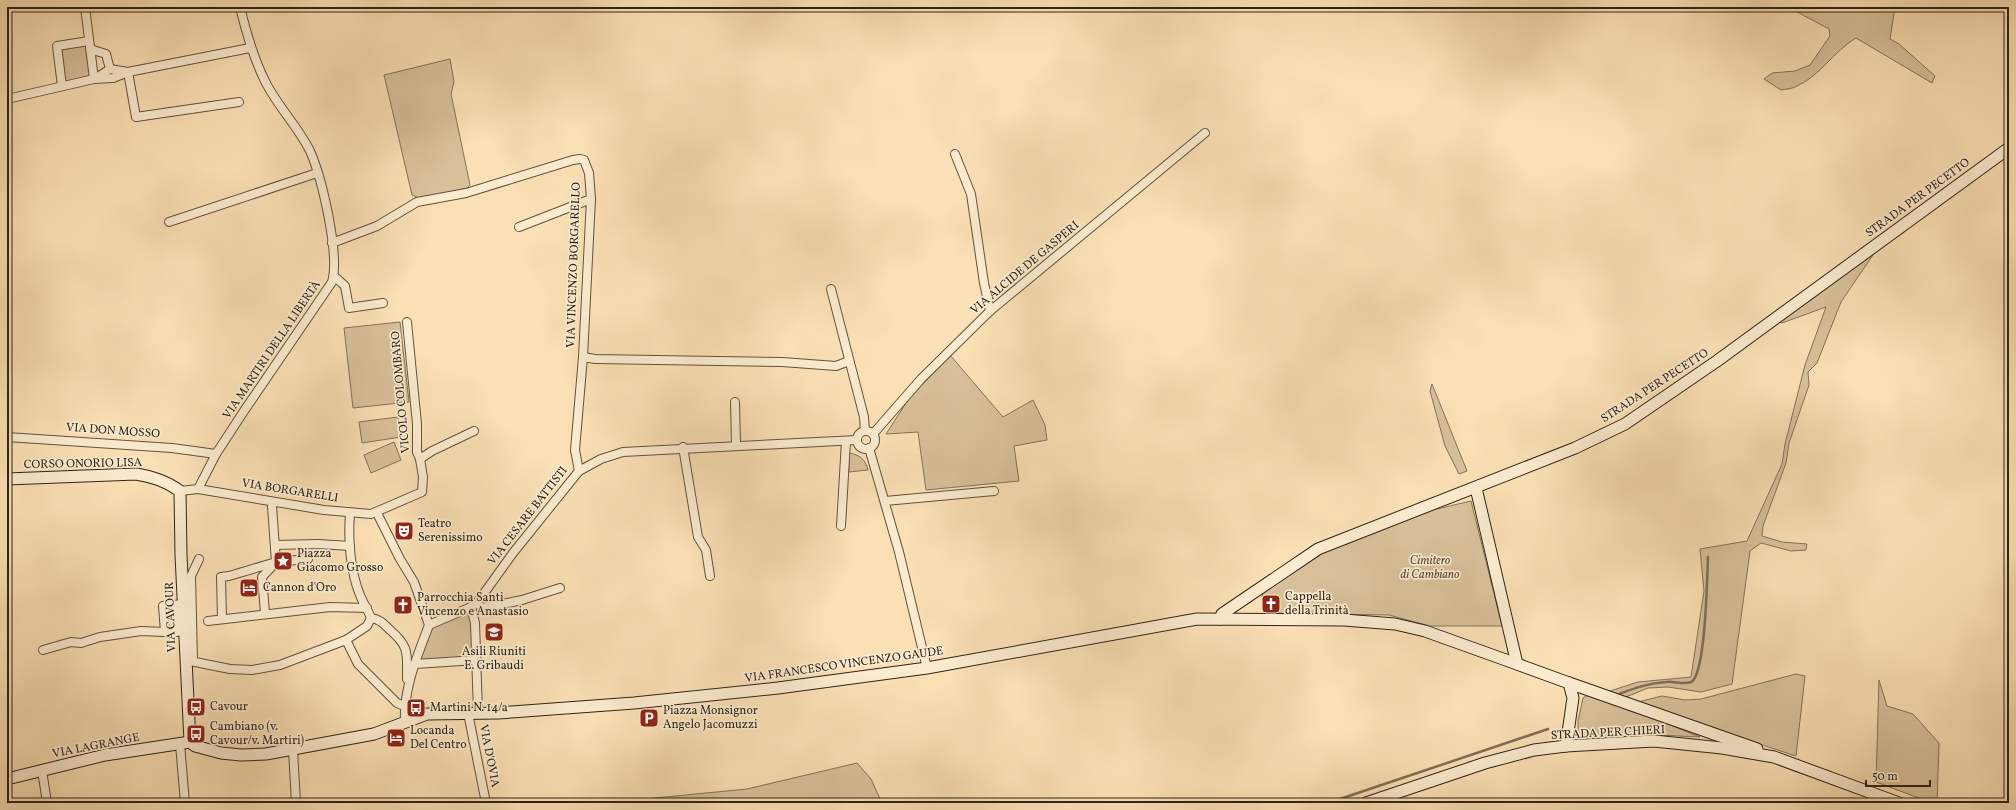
<svg xmlns="http://www.w3.org/2000/svg" width="2016" height="810" font-family="Vollkorn,serif">
	<style>
		.green { fill: #d8c09a; stroke: #837259 }
		.lines { fill: none; stroke-linecap: round; stroke-linejoin: round }
		.stream { stroke: #7f6e56; stroke-width: 2.5 }
		.street-casing { stroke: #61523f; stroke-width: 10 }
		.secondary-casing { stroke: #2e2318; stroke-width: 13 }
		.street { stroke: #fcebcf; stroke-width: 8 }
		.secondary { stroke: #fcebcf; stroke-width: 11 }
		.labels { text-anchor: middle; dominant-baseline: central; stroke-width: 3.5; stroke-linejoin: round; paint-order: stroke }
		.street-label { font-size: 12px; fill: #2e2318; stroke: #fcebcf }
		.poi-label { font-size: 12px; fill: #2e2318; stroke: #fcebcf; text-anchor: start }
		.park-label { font-size: 12px; font-style: italic; fill: #584a38; stroke: #fcebcf }
	</style>
	<rect width="100%" height="100%" fill="#fbe0b5"/>
	<filter id="stains"><feTurbulence type="fractalNoise" baseFrequency=".005" numOctaves="4"/><feColorMatrix values="0 0 0 0 .2 0 0 0 0 .09 0 0 0 0 .02 0 0 0 .5 -.17"/></filter>
	<radialGradient id="worn" r=".72"><stop offset=".6" stop-color="#630" stop-opacity="0"/><stop offset="1" stop-color="#630" stop-opacity=".3"/></radialGradient>
	<g class="green">
		<path d="M1788 7H1895L1890 39 1899 44 1935 76 1932 83 1856 38C1834 51 1820 76 1797 86 1792 89 1786 89 1781 90L1764 79 1772 73 1795 71 1810 65 1830 36 1829 29Z"/>
		<path d="M89 41 94 79 62 86 57 46Z"/>
		<path d="M450 59 454 82 451 94 470 185 467 188 421 199 412 195 384 75Z"/>
		<path d="M1877 249 1841 302 1817 363 1808 372 1809 385 1789 443 1786 463 1763 526 1762 536 1782 542 1807 544 1806 550 1791 551 1761 543 1750 551 1732 684 1701 692 1668 687 1648 688 1621 699 1607 692 1638 682 1691 677 1704 591 1700 549 1747 541 1782 464 1785 444 1805 365 1826 307 1782 323 1779 321Z"/>
		<path d="M400 322 409 402 353 408 344 328Z"/>
		<path d="M950 355 1003 417 1033 400 1045 425 1047 440 1014 446 1019 481 926 490 918 432 886 434 908 400Z"/>
		<path d="M1432 384 1467 471 1459 474 1445 446 1430 391Z"/>
		<path d="M398 417 401 437 362 443 359 422Z"/>
		<path d="M394 442 401 460 371 473 364 455Z"/>
		<path d="M849 453C860 455 865 459 868 470L849 472Z"/>
		<path d="M1471 501 1502 626H1430L1389 615 1264 613 1262 592 1313 556 1411 515Z"/>
		<path d="M470 612 475 659 419 663 431 628Z"/>
		<path d="M1796 674 1805 676 1796 756 1634 703 1662 696 1685 700 1701 699Z"/>
		<path d="M1879 680 1887 706 1913 714 1939 743 1937 803H1932L1876 782Z"/>
		<path d="M1591 693 1700 737 1636 734 1578 738V721L1583 698Z"/>
		<path d="M857 763 871 779 881 801 871 803H604L747 789Z"/>
	</g>
	<g class="lines">
		<g class="stream">
			<path d="M1619 694C1635 688 1649 683 1666 682 1674 681 1684 685 1691 682 1706 675 1707 576 1708 557"/>
			<path d="M1328 803 1548 729"/>
		</g>
		<defs>
			<g id="street">
				<path d="M85 7 94 79"/>
				<path d="M90 49 106 54 110 69"/>
				<path d="M128 72 136 117 239 102"/>
				<path d="M96 78 110 69 128 72"/>
				<path d="M62 86 57 46 89 41"/>
				<path d="M7 99 94 79 113 78 128 72 250 48"/>
				<path d="M955 154 971 194 984 283 990 311"/>
				<path d="M169 222 317 173"/>
				<path d="M519 227 591 199"/>
				<path d="M332 243 377 226 417 202 466 193 573 160 580 159 584 160 589 173 591 199 583 357 575 450 579 471"/>
				<path d="M334 276 345 286 349 308 383 303"/>
				<path d="M831 289 864 417 865 431"/>
				<path d="M407 322 417 424V452L420 459"/>
				<path d="M583 357 595 359 782 362 836 366 849 361"/>
				<path d="M735 402 736 445"/>
				<circle cx="866" cy="440" r="9"/>
				<path d="M873 434 921 379 990 311 1205 133"/>
				<path d="M7 437 172 448 216 454"/>
				<path d="M683 447 698 537 706 550 710 576"/>
				<path d="M869 448 899 552 927 668"/>
				<path d="M198 489 324 510 371 514 422 492 423 477 420 459 432 451 474 431"/>
				<path d="M180 491 198 489 216 454 244 411 332 282C340 255 322 178 310 151 298 126 276 105 264 79 253 56 246 32 240 7"/>
				<path d="M885 501 994 491"/>
				<path d="M377 513 400 559 414 582 429 625"/>
				<path d="M841 526 846 441"/>
				<path d="M275 545 318 544 350 546"/>
				<path d="M477 603 482 608 522 600 560 588"/>
				<path d="M177 605V632H165L163 606 183 604"/>
				<path d="M471 607 475 623 478 713"/>
				<path d="M265 613 262 577 276 562 272 506 273 503"/>
				<path d="M222 618 221 577 229 576 276 562 308 559"/>
				<path d="M371 618C379 619 383 623 389 629 410 647 407 653 407 679"/>
				<path d="M208 621 330 607 367 608"/>
				<path d="M346 640 358 664 397 703 404 706"/>
				<path d="M43 650 71 642 81 643 100 637 141 631 165 632"/>
				<path d="M185 660 230 669 252 670 280 665 346 640 367 626 371 618C368 610 363 603 360 595 350 571 348 539 350 513"/>
				<path d="M193 661 191 576 199 559"/>
				<path d="M415 664 477 660"/>
				<path d="M468 713 486 803"/>
				<path d="M405 723C403 689 417 657 429 625L471 607 477 603 513 553 579 471 601 459 623 452 857 440"/>
				<path d="M180 744 185 803"/>
				<path d="M293 750 296 803"/>
				<path d="M42 770 47 803"/>
			</g>
			<g id="secondary">
				<path d="M7 479 136 474C153 477 166 481 180 491L181 555 190 742"/>
				<path d="M1476 488 1517 664 1569 683 1573 698 1566 746"/>
				<path d="M1220 619 1222 614 1318 549 1575 448 1625 424 1717 361 2009 148"/>
				<path d="M1569 683 1757 749"/>
				<path d="M190 742 195 746 221 753 241 755 266 754 374 734 427 714 498 713 634 703 778 688 927 668 1197 619 1344 620 1395 624 1425 631 1517 664"/>
				<path d="M7 779 105 755 190 742"/>
				<path d="M1366 803 1485 763 1534 750 1566 746 1654 741 1722 748 1774 757 1899 803"/>
			</g>
		</defs>
		<use href="#street" class="street-casing"/>
		<use href="#secondary" class="secondary-casing"/>
		<use href="#street" class="street"/>
		<use href="#secondary" class="secondary"/>
	</g>
	<defs>
		<symbol id="theatre-square" viewBox="-11 -11 22 22"><rect x="-9" y="-9" width="18" height="18" rx="4" fill="#8f2418" stroke="#fcebcf"/><path d="M-5-5.5Q0-4 5-5.5V0Q5 5 0 6Q-5 5-5 0ZM-3.3-2.5H-1v1.5H-3.3ZM1-2.5H3.3v1.5H1ZM-2.8 1Q0 5.5 2.8 1Z" fill="#fff"/></symbol>
		<symbol id="sight-square" viewBox="-11 -11 22 22"><rect x="-9" y="-9" width="18" height="18" rx="4" fill="#8f2418" stroke="#fcebcf"/><path d="M0-6L1.8-2.2L6-1.7L2.9 1.2L3.7 5.4L0 3.3L-3.7 5.4L-2.9 1.2L-6-1.7L-1.8-2.2Z" fill="#fff"/></symbol>
		<symbol id="hotel-square" viewBox="-11 -11 22 22"><rect x="-9" y="-9" width="18" height="18" rx="4" fill="#8f2418" stroke="#fcebcf"/><path d="M-6-4.5h1.5V1H6V5H4.5V3h-9V5H-6ZM-4 0a1.8 1.8 0 1 1 3.6 0ZM.5 0V-2.5h3Q6-2.5 6 0Z" fill="#fff"/></symbol>
		<symbol id="church-square" viewBox="-11 -11 22 22"><rect x="-9" y="-9" width="18" height="18" rx="4" fill="#8f2418" stroke="#fcebcf"/><path d="M-1.2-6h2.4v3.5h3.3v2.4h-3.3V6h-2.4V-.1h-3.3v-2.4h3.3Z" fill="#fff"/></symbol>
		<symbol id="school-square" viewBox="-11 -11 22 22"><rect x="-9" y="-9" width="18" height="18" rx="4" fill="#8f2418" stroke="#fcebcf"/><path d="M0-5L7-2L0 1L-7-2ZM-4 1L0 2.5L4 1V4Q0 6-4 4Z" fill="#fff"/></symbol>
		<symbol id="bus-square" viewBox="-11 -11 22 22"><rect x="-9" y="-9" width="18" height="18" rx="4" fill="#8f2418" stroke="#fcebcf"/><path d="M-5-6H5V4H4V6H2V4H-2V6H-4V4H-5ZM-3.5-4V0h7V-4ZM-3.5 1.2v1.5H-2V1.2ZM2 1.2v1.5H3.5V1.2Z" fill="#fff"/></symbol>
		<symbol id="parking-square" viewBox="-11 -11 22 22"><rect x="-9" y="-9" width="18" height="18" rx="4" fill="#8f2418" stroke="#fcebcf"/><path d="M-3.5-5.5H1a3.5 3.5 0 0 1 0 7H-1V5.5H-3.5ZM-1-3.4V-.6H.8a1.4 1.4 0 0 0 0-2.8Z" fill="#fff"/></symbol>
	</defs>
	<g fill-rule="evenodd">
		<use href="#theatre-square" x="393" y="520" width="22" height="22"/>
		<use href="#sight-square" x="272" y="550" width="22" height="22"/>
		<use href="#hotel-square" x="238" y="577" width="22" height="22"/>
		<use href="#church-square" x="1260" y="593" width="22" height="22"/>
		<use href="#church-square" x="392" y="594" width="22" height="22"/>
		<use href="#school-square" x="483" y="621" width="22" height="22"/>
		<use href="#bus-square" x="185" y="696" width="22" height="22"/>
		<use href="#bus-square" x="405" y="697" width="22" height="22"/>
		<use href="#parking-square" x="638" y="707" width="22" height="22"/>
		<use href="#bus-square" x="185" y="723" width="22" height="22"/>
		<use href="#hotel-square" x="385" y="727" width="22" height="22"/>
	</g>
	<g class="labels">
		<g class="street-label">
			<text transform="translate(1918 198) rotate(-36)">STRADA PER PECETTO</text>
			<text transform="translate(574 265) rotate(-88)">VIA VINCENZO BORGARELLO</text>
			<text transform="translate(1025 268) rotate(-40)">VIA ALCIDE DE GASPERI</text>
			<text transform="translate(272 350) rotate(-56)">VIA MARTIRI DELLA LIBERTÀ</text>
			<text transform="translate(1655 386) rotate(-33)">STRADA PER PECETTO</text>
			<text transform="translate(401 392) rotate(-95)">VICOLO COLOMBARO</text>
			<text transform="translate(113 431) rotate(4)">VIA DON MOSSO</text>
			<text transform="translate(83 464) rotate(-1)">CORSO ONORIO LISA</text>
			<text transform="translate(290 491) rotate(9)">VIA BORGARELLI</text>
			<text transform="translate(528 516) rotate(-52)">VIA CESARE BATTISTI</text>
			<text transform="translate(171 617) rotate(-92)">VIA CAVOUR</text>
			<text transform="translate(844 665) rotate(-8)">VIA FRANCESCO VINCENZO GAUDE</text>
			<text transform="translate(1608 733) rotate(-3)">STRADA PER CHIERI</text>
			<text transform="translate(96 746) rotate(-11)">VIA LAGRANGE</text>
			<text transform="translate(489 756) rotate(79)">VIA D'OVIA</text>
		</g>
		<g class="poi-label">
			<text x="418" y="524">Teatro<tspan x="418" dy="14">Serenissimo</tspan></text>
			<text x="297" y="554">Piazza<tspan x="297" dy="14">Giacomo Grosso</tspan></text>
			<text x="263" y="588">Cannon d'Oro</text>
			<text x="1285" y="597">Cappella<tspan x="1285" dy="14">della Trinità</tspan></text>
			<text x="417" y="598">Parrocchia Santi<tspan x="417" dy="14">Vincenzo e Anastasio</tspan></text>
			<text x="494" y="652" text-anchor="middle">Asili Riuniti<tspan x="494" dy="14">E. Gribaudi</tspan></text>
			<text x="210" y="707">Cavour</text>
			<text x="430" y="708">Martini N. 14/a</text>
			<text x="663" y="711">Piazza Monsignor<tspan x="663" dy="14">Angelo Jacomuzzi</tspan></text>
			<text x="210" y="727">Cambiano (v.<tspan x="210" dy="14">Cavour/v. Martiri)</tspan></text>
			<text x="410" y="731">Locanda<tspan x="410" dy="14">Del Centro</tspan></text>
		</g>
		<g class="park-label">
			<text x="1430" y="561">Cimitero<tspan x="1430" dy="14">di Cambiano</tspan></text>
		</g>
	</g>
	<rect width="2016" height="810" fill="none" stroke="#fbe0b5" stroke-width="24"/>
	<rect x="8" y="8" width="2000" height="794" fill="none" stroke="#2e2318" stroke-width="2"/>
	<rect x="12" y="12" width="1992" height="786" fill="none" stroke="#2e2318"/>
	<path d="M1866 780v6h64v-6" fill="none" stroke="#2e2318" stroke-width="2"/>
	<text x="1872" y="780" font-size="12" fill="#2e2318" stroke="#fcebcf" stroke-width="3" paint-order="stroke">50 m</text>
	<rect width="100%" height="100%" filter="url(#stains)"/>
	<rect width="100%" height="100%" fill="url(#worn)"/>
</svg>
